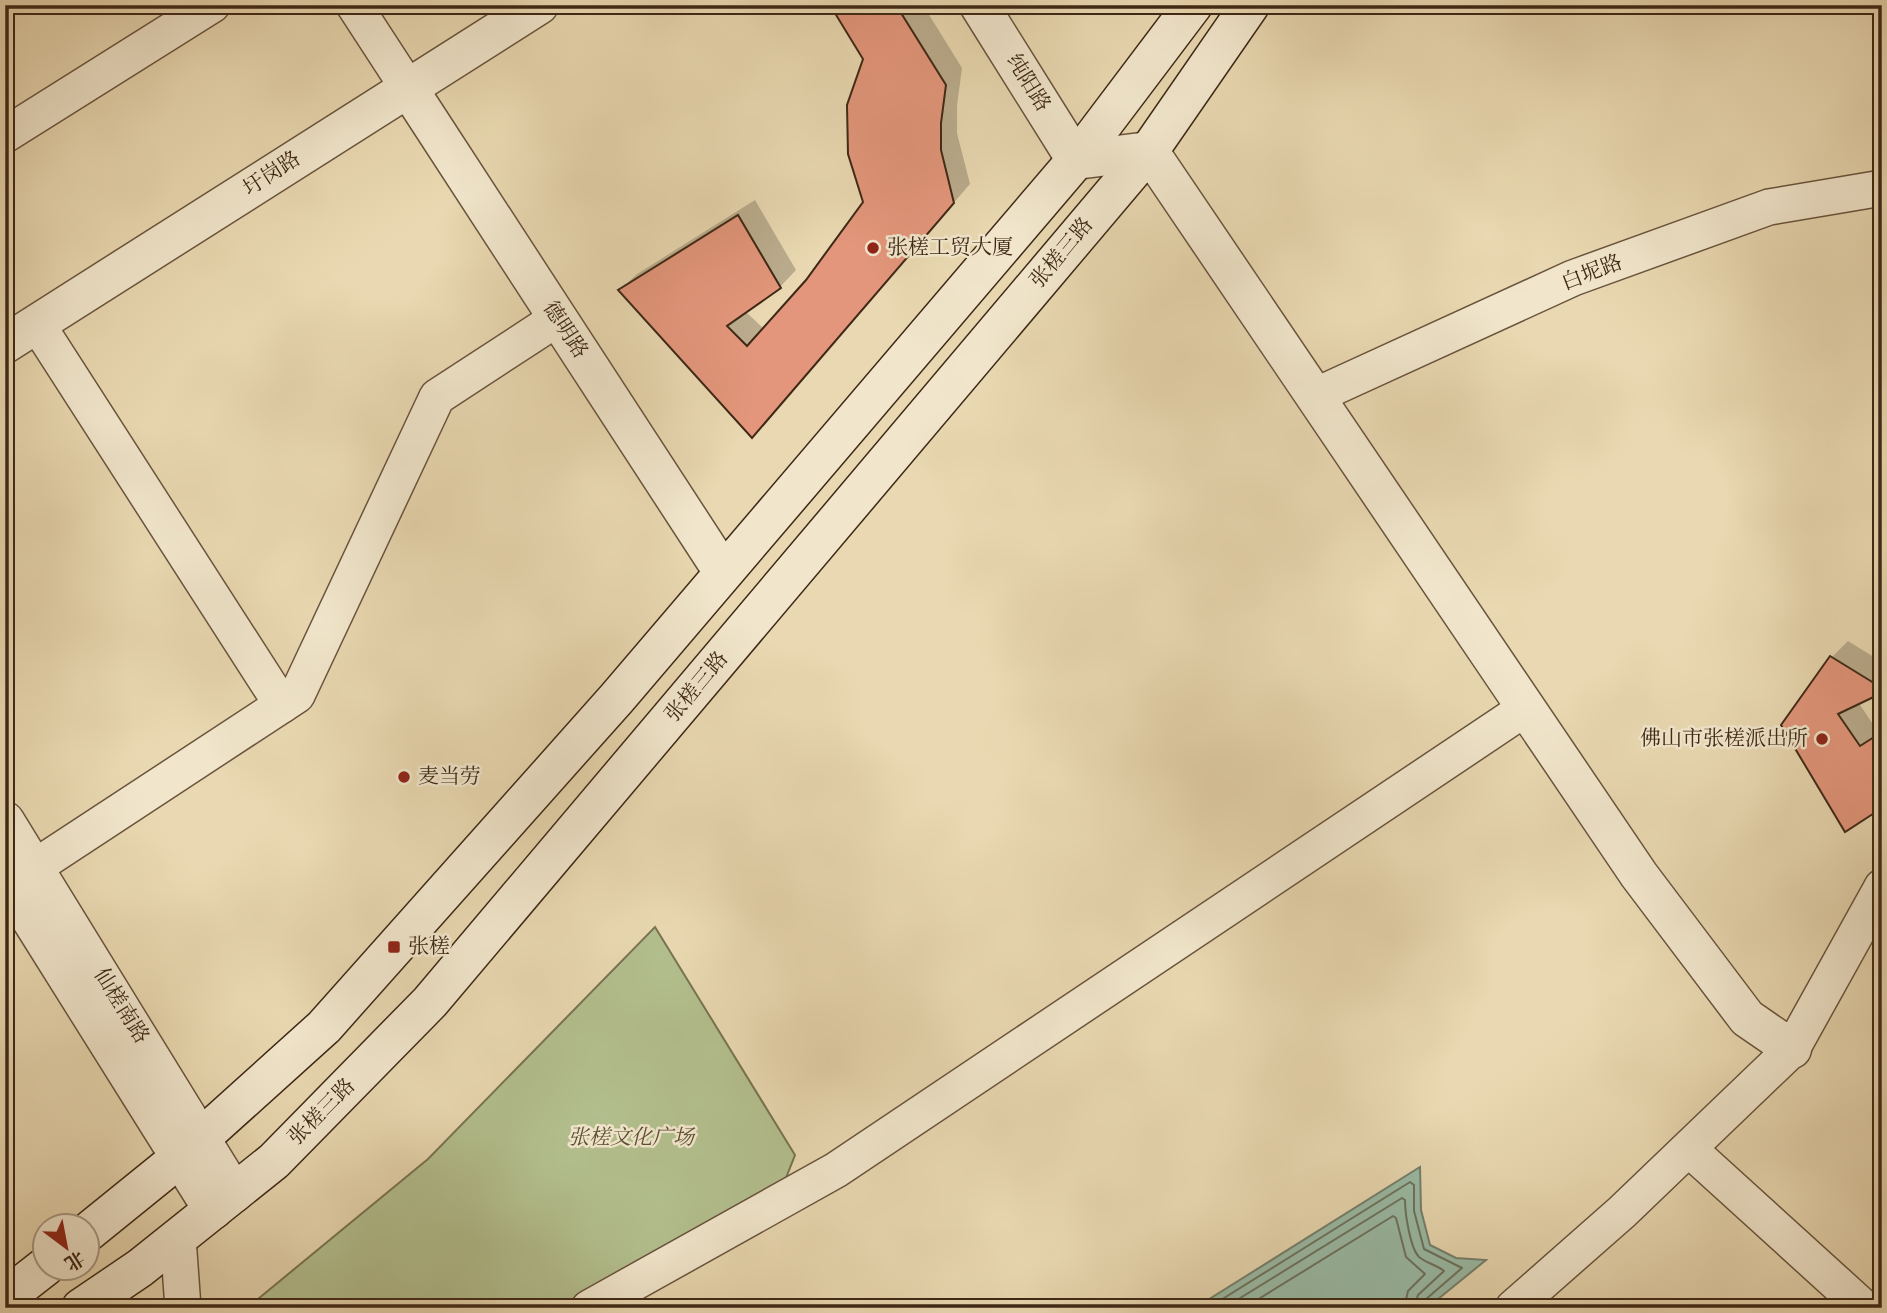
<svg xmlns="http://www.w3.org/2000/svg" width="1887" height="1313" font-family="'IM FELL DW Pica','Noto Serif SC',serif">
	<style>
		.green { fill: #b3bf8e; stroke: #787452; stroke-width: 2 }
		.water { fill: #99bba6; stroke: #75806c; stroke-width: 2 }
		.shadow { fill: #0003 }
		.lines { fill: none; stroke-linecap: round; stroke-linejoin: round }
		.shore { stroke: #6c725e; stroke-width: 2 }
		.building { fill: #e3967b; stroke: #3e2816; stroke-width: 2 }
		.minor-casing { stroke: #69543d; stroke-width: 38 }
		.tertiary-casing { stroke: #69543d; stroke-width: 41 }
		.secondary-casing { stroke: #3e2816; stroke-width: 41 }
		.minor { stroke: #f1e6cc; stroke-width: 35 }
		.tertiary { stroke: #f1e6cc; stroke-width: 38 }
		.secondary { stroke: #f1e6cc; stroke-width: 38 }
		.poi-dot { fill: #8f2418; stroke: #f1e6cc; stroke-width: 2.5 }
		.labels { text-anchor: middle; dominant-baseline: central; stroke-width: 5; stroke-linejoin: round; paint-order: stroke }
		.street-label { font-size: 21px; fill: #3e2816; stroke: #f1e6cc }
		.poi-label { font-size: 21px; fill: #3e2816; stroke: #f1e6cc; text-anchor: start }
		.park-label { font-size: 21px; font-style: italic; fill: #5b4e34; stroke: #f1e6cc }
	</style>
	<rect width="100%" height="100%" fill="#e9d8b1"/>
	<filter id="stains"><feTurbulence type="fractalNoise" baseFrequency=".00286" numOctaves="4"/><feColorMatrix values="0 0 0 0 .2 0 0 0 0 .09 0 0 0 0 .02 0 0 0 .5 -.17"/></filter>
	<radialGradient id="worn" r=".72"><stop offset=".6" stop-color="#630" stop-opacity="0"/><stop offset="1" stop-color="#630" stop-opacity=".3"/></radialGradient>
	<path class="green" d="M655 927 795 1155 776 1203 602 1308H247L428 1159Z"/>
	<path class="water" d="M1420 1167 1421 1210 1430 1245 1456 1258 1486 1260 1427 1308H1195Z"/>
	<g class="shadow">
		<path d="M833 5H923L962 68 957 106V133L970 184 752 435 620 290 637 274 755 200 796 270 780 287 745 311 764 329 807 281 864 203V59Z"/>
		<path d="M1848 641 1882 662V691L1858 702 1877 730 1882 727V806L1845 829 1831 658Z"/>
	</g>
	<g class="lines">
		<g class="shore">
			<path d="M1208 1308 1410 1182 1414 1185V1211L1424 1249 1462 1268 1425 1300 1423 1308"/>
			<path d="M1224 1308 1402 1198 1405 1200C1405 1213 1410 1248 1419 1257 1426 1263 1437 1265 1444 1271L1418 1295 1414 1308"/>
			<path d="M1244 1308 1393 1216 1396 1218 1406 1257 1425 1274 1408 1291 1404 1308"/>
		</g>
	</g>
	<g class="building">
		<path d="M830 5H896L946 85 941 123V150L954 203 752 438 618 290 738 215 781 288 727 326 747 346 806 280 863 202 848 154 847 105 863 59Z"/>
		<path d="M1830 656 1882 688V693L1838 714 1860 746 1882 732V808L1845 832 1781 725Z"/>
	</g>
	<g class="lines">
		<defs>
			<g id="minor">
				<path d="M354 5 408 88"/>
				<path d="M5 135 212 5"/>
				<path d="M37 324 282 705"/>
				<path d="M1315 396 1573 278 1769 207 1882 188"/>
				<path d="M35 867 297 695 437 397 558 318"/>
				<path d="M1689 1149 1864 1308"/>
				<path d="M178 1238 183 1308"/>
				<path d="M589 1308 836 1170 1526 708"/>
				<path d="M1513 1308 1622 1212 1792 1049 1882 887"/>
			</g>
			<g id="tertiary">
				<path d="M979 5 1076 160 1149 151 1639 875 1747 1018 1792 1049"/>
				<path d="M408 88 723 572"/>
				<path d="M5 344 539 5"/>
				<path d="M5 821 234 1193"/>
				<path d="M5 878 213 1210"/>
			</g>
			<g id="secondary">
				<path d="M88 1232 172 1164 324 1027 617 698 1076 160 1193 5"/>
				<path d="M5 1298 46 1266"/>
				<path d="M81 1308 140 1268 274 1161 430 1002 1149 151 1250 5"/>
			</g>
		</defs>
		<use href="#minor" class="minor-casing"/>
		<use href="#tertiary" class="tertiary-casing"/>
		<use href="#secondary" class="secondary-casing"/>
		<use href="#minor" class="minor"/>
		<use href="#tertiary" class="tertiary"/>
		<use href="#secondary" class="secondary"/>
	</g>
	<g class="poi-dot">
		<circle cx="873" cy="248" r="7"/>
		<circle cx="1822" cy="739" r="7"/>
		<circle cx="404" cy="777" r="7"/>
		<rect x="387" y="940" width="14" height="14" rx="3.5"/>
	</g>
	<g class="labels">
		<g class="street-label">
			<text transform="translate(1028 83) rotate(58)">纯阳路</text>
			<text transform="translate(272 174) rotate(-33)">圩岗路</text>
			<text transform="translate(1062 253) rotate(-50)">张槎三路</text>
			<text transform="translate(1592 273) rotate(-21)">白坭路</text>
			<text transform="translate(565 330) rotate(57)">德明路</text>
			<text transform="translate(697 687) rotate(-50)">张槎三路</text>
			<text transform="translate(121 1006) rotate(58)">仙槎南路</text>
			<text transform="translate(322 1112) rotate(-45)">张槎三路</text>
		</g>
		<g class="poi-label">
			<text x="887" y="248">张槎工贸大厦</text>
			<text x="1808" y="739" text-anchor="end">佛山市张槎派出所</text>
			<text x="418" y="777">麦当劳</text>
			<text x="408" y="947">张槎</text>
		</g>
		<g class="park-label">
			<text x="631" y="1138">张槎文化广场</text>
		</g>
	</g>
	<rect width="1887" height="1313" fill="none" stroke="#e9d8b1" stroke-width="28"/>
	<rect x="7" y="7" width="1873" height="1299" fill="none" stroke="#3e2816" stroke-width="3.5"/>
	<rect x="14" y="14" width="1859" height="1285" fill="none" stroke="#3e2816" stroke-width="2"/>
	<g transform="translate(66 1247) rotate(148)"><circle r="33" fill="#f1e6cc" stroke="#a99a83" stroke-width="2"/>
	<path d="M0-5L12 26L0 18L-12 26Z" fill="#8f2418"/>
	<text y="-10" font-size="19" font-weight="bold" text-anchor="middle" fill="#3e2816">北</text>
	</g>
	<rect width="100%" height="100%" filter="url(#stains)"/>
	<rect width="100%" height="100%" fill="url(#worn)"/>
</svg>
